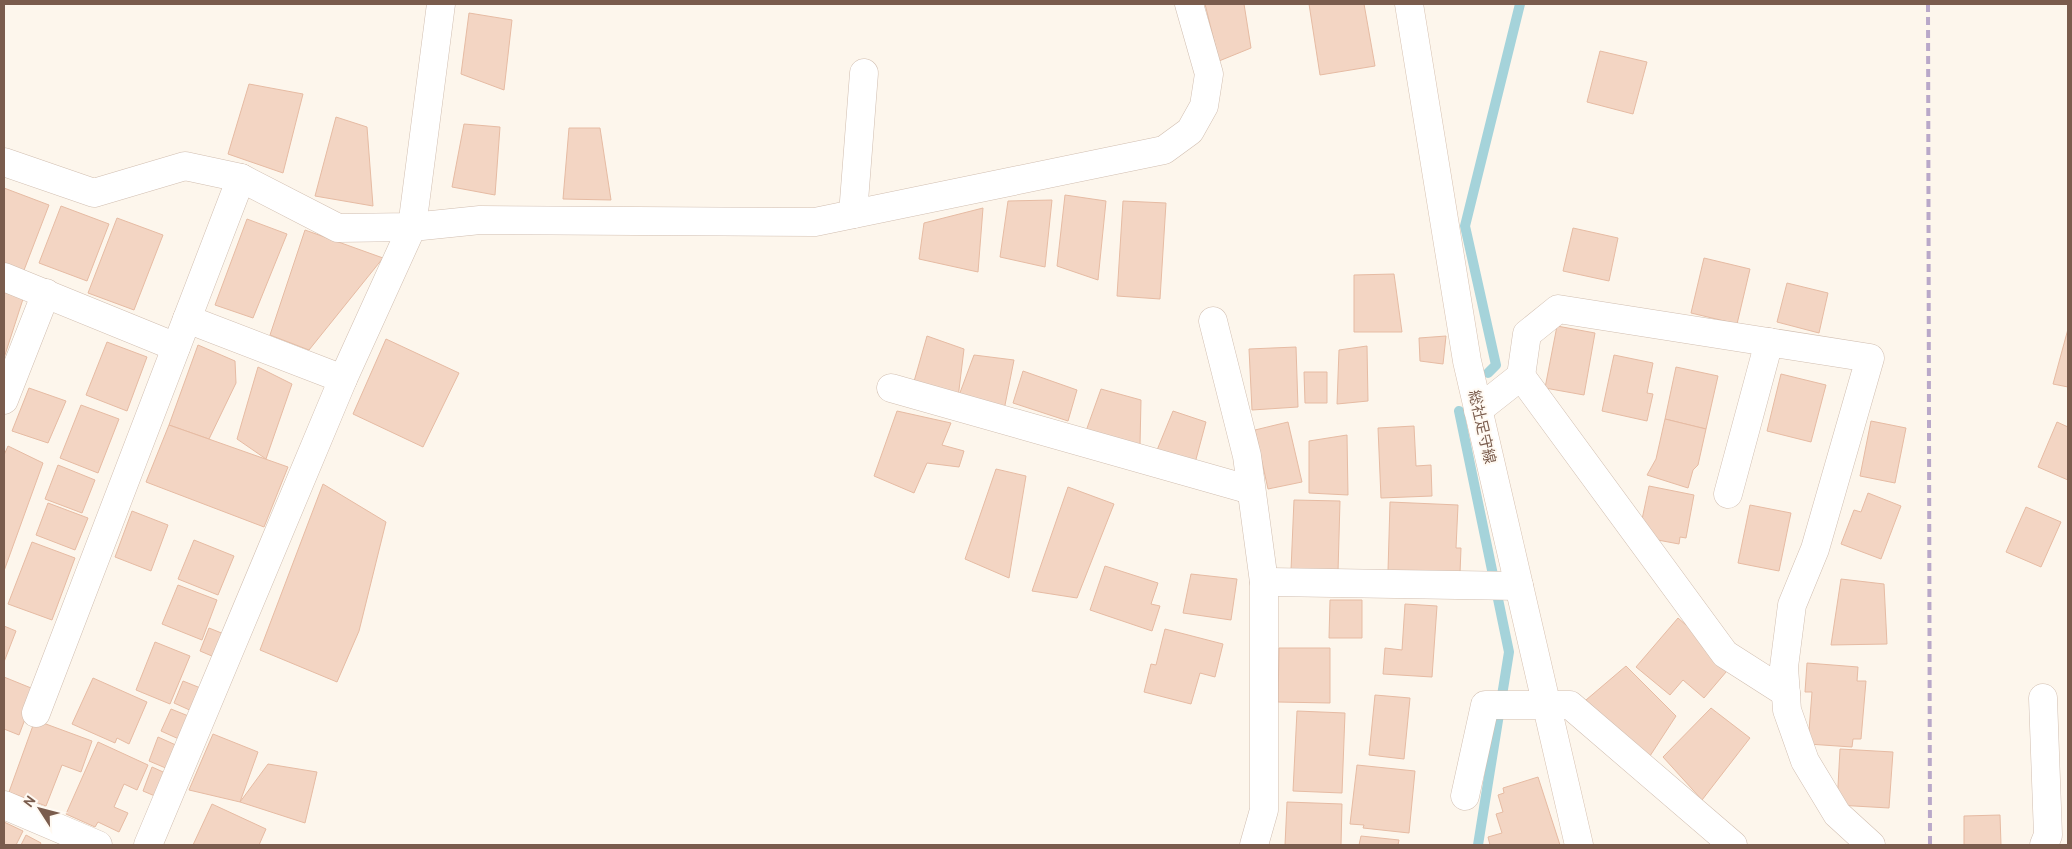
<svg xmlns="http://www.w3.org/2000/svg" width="2072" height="849" font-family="Cabin,'Noto Sans JP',sans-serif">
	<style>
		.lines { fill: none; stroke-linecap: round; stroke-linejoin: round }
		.stream { stroke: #a5d3da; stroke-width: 10 }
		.building { fill: #f3d5c3; stroke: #e6bba3 }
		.street-casing { stroke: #d1beb0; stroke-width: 29 }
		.secondary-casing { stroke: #d6c0b0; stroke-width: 29 }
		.street { stroke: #fff; stroke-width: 28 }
		.secondary { stroke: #fff; stroke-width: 28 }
		.rail { stroke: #b9a8c9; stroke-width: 4; stroke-dasharray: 8 5; stroke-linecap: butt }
		.labels { text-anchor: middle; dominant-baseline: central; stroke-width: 4; stroke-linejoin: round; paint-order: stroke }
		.street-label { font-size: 15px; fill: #7a5c4d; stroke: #fffaf3 }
	</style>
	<rect width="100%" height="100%" fill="#fdf6ec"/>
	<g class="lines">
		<g class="stream">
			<path d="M1488 373 1496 365 1465 226 1520 4"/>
			<path d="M1459 411 1509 652 1478 845"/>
		</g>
	</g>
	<g class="building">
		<path d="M1205 4H1244L1251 48 1219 61Z"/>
		<path d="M1309 4H1364L1375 66 1320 75Z"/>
		<path d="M469 13 512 20 504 90 461 74Z"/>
		<path d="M1600 51 1647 62 1633 114 1587 102Z"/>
		<path d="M249 84 303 94 283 173 228 154Z"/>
		<path d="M336 117 367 127 373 206 315 196Z"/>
		<path d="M464 124 500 127 495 195 452 187Z"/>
		<path d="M569 128H600L611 200 563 199Z"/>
		<path d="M4 188 49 205 21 278 4 271Z"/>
		<path d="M1065 195 1106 201 1098 280 1057 266Z"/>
		<path d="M1052 200 1045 267 1000 257 1008 201Z"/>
		<path d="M1123 201 1166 203 1160 299 1117 296Z"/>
		<path d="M61 206 109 224 87 281 39 263Z"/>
		<path d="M983 208 978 272 919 259 924 223Z"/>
		<path d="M117 218 163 235 134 310 88 293Z"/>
		<path d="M247 219 287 234 253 318 215 305Z"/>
		<path d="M1573 228 1618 238 1609 281 1563 271Z"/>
		<path d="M305 230 383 258 309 350 270 335Z"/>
		<path d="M1704 258 1750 269 1737 324 1691 313Z"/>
		<path d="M1394 274 1402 332H1354V275Z"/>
		<path d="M1787 283 1828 293 1819 333 1777 322Z"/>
		<path d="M4 292 23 299 4 358Z"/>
		<path d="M1557 326 1595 333 1584 395 1545 388Z"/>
		<path d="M2068 329V387L2053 384Z"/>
		<path d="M927 336 964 349 958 398 913 385Z"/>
		<path d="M1446 336 1443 364 1420 361 1419 338Z"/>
		<path d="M386 339 459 373 423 447 353 414Z"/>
		<path d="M107 342 147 357 127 411 86 395Z"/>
		<path d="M198 345 235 361 236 383 209 439 169 425Z"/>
		<path d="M1367 346 1368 401 1337 404 1339 350Z"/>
		<path d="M1296 347 1298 407 1252 410 1249 349Z"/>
		<path d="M974 355 1014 360 1004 410 958 398Z"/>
		<path d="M1614 355 1653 363 1647 393 1653 394 1647 421 1602 411Z"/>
		<path d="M258 367 292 384 266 459 237 439Z"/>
		<path d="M1676 367 1718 376 1706 429 1665 419Z"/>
		<path d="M1023 371 1077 390 1068 421 1013 403Z"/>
		<path d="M1304 372H1327V403H1305Z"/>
		<path d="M1781 374 1826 385 1811 442 1767 431Z"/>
		<path d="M29 388 66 401 48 443 12 431Z"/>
		<path d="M1101 389 1141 400 1140 445 1086 431Z"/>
		<path d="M81 405 119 419 98 473 60 458Z"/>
		<path d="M897 411 951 423 942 445 964 451 959 467 927 463 914 493 874 476Z"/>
		<path d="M1173 411 1206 422 1195 463 1155 455Z"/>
		<path d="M1665 419 1706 429 1698 465 1693 470 1688 488 1647 475 1656 459Z"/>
		<path d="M1871 421 1906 428 1895 483 1860 476Z"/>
		<path d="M1288 422 1302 482 1268 489 1255 430Z"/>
		<path d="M2057 422 2068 427V480L2038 467Z"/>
		<path d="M169 425 288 467 264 527 146 482Z"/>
		<path d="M1414 426 1416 466 1431 465 1432 496 1381 498 1378 428Z"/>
		<path d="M1347 435 1348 495 1309 493V441Z"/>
		<path d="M8 446 43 463 4 571V455Z"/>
		<path d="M58 465 95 480 82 513 45 499Z"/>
		<path d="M996 469 1026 476 1009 578 965 559Z"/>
		<path d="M323 484 386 522 359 631 337 682 260 650Z"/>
		<path d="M1649 486 1694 495 1686 538 1680 537 1679 544 1647 538 1640 529Z"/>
		<path d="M1068 487 1114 504 1077 598 1032 591Z"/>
		<path d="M1868 493 1901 506 1881 559 1841 544 1854 510 1861 512Z"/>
		<path d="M1294 500 1340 501 1338 572 1291 570Z"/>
		<path d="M1390 502 1458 505 1456 548H1461L1460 573 1388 571Z"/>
		<path d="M48 503 88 518 75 550 36 535Z"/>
		<path d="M1750 505 1791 513 1779 571 1738 563Z"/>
		<path d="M2026 507 2061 522 2041 567 2006 552Z"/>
		<path d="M132 511 168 525 151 571 115 557Z"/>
		<path d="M194 540 234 556 218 595 178 579Z"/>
		<path d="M32 542 75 558 52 620 8 604Z"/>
		<path d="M1105 566 1158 583 1151 604 1160 606 1152 631 1090 610Z"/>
		<path d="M1191 574 1237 579 1231 620 1183 613Z"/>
		<path d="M1841 579 1884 584 1887 644 1831 645Z"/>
		<path d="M178 585 217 600 202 640 162 624Z"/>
		<path d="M1330 600H1362V638H1329Z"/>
		<path d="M1405 604 1437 606 1432 677 1383 674 1385 648 1402 650Z"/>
		<path d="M1678 618 1732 665 1704 698 1683 680 1670 695 1636 667Z"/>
		<path d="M4 626 16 631 4 662Z"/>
		<path d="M209 628 229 636 219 659 200 651Z"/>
		<path d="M1165 629 1223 644 1215 677 1200 673 1191 704 1144 692 1151 664 1156 665Z"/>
		<path d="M155 642 190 656 170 704 136 690Z"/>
		<path d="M1279 648H1330V703L1278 702Z"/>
		<path d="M1807 663 1858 667 1857 681H1866L1861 739H1853L1852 747 1808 744 1812 692H1805Z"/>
		<path d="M1626 666 1676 716 1648 759 1586 700Z"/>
		<path d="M4 677 36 690 19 735 4 729Z"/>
		<path d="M93 678 147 702 129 744 117 738 115 743 72 724Z"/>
		<path d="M183 681 203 689 194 712 174 703Z"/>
		<path d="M1375 695 1410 698 1404 759 1369 755Z"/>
		<path d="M1711 708 1750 738 1702 800 1663 757Z"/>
		<path d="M171 709 191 717 181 740 161 731Z"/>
		<path d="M1297 711 1345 713 1342 793 1293 791Z"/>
		<path d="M35 720 92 741 81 772 62 765 46 806 9 792Z"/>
		<path d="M213 734 258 752 240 802 189 790Z"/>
		<path d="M158 737 178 746 168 769 149 761Z"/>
		<path d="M98 742 148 765 137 790 124 784 114 807 128 813 119 832 98 822 95 827 66 814Z"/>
		<path d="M1840 749 1893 752 1889 808 1837 805Z"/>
		<path d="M268 764 317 772 305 823 240 802Z"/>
		<path d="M1357 765 1415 771 1409 833 1363 828 1364 825 1350 824Z"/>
		<path d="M152 767 172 776 162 799 143 791Z"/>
		<path d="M1538 777 1560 845H1490L1488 837 1502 833 1496 814 1503 812 1498 795 1504 793 1503 788Z"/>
		<path d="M1287 802 1342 804 1341 845H1285Z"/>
		<path d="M212 804 266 829 259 845H193Z"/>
		<path d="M2000 815 2001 845H1964V816Z"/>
		<path d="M4 822 23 831 16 845H4Z"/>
		<path d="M26 835 41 843 40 845H21Z"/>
		<path d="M1361 836 1399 840 1398 845H1359Z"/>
	</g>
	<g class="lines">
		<defs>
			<g id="street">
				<path d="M4 162 94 193 185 166 241 178 338 228 412 227 480 220 815 222 1164 150 1190 131 1204 106 1209 74 1189 4"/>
				<path d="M853 214 864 73"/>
				<path d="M4 277 176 347"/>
				<path d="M187 319 343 379"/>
				<path d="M1213 321 1247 456 1264 582V810L1254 845"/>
				<path d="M1521 376 1725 654 1786 693"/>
				<path d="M891 388 1251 490"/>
				<path d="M4 400 46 293"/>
				<path d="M1478 410 1521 376 1527 334 1558 309 1870 358 1815 549 1792 605 1784 667 1787 710 1805 761 1837 814 1871 845"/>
				<path d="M1728 494 1769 342"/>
				<path d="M1264 582 1519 586"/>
				<path d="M2043 698 2048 835 2044 845"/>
				<path d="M36 713 241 178"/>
				<path d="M1465 796 1485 705H1570L1733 845"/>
				<path d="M4 805 98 845"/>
				<path d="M148 845 343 379 412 227 441 4"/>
			</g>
			<path id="secondary" d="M1409 4 1467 361 1579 845"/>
		</defs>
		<use href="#street" class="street-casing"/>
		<use href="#secondary" class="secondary-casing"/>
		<use href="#street" class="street"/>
		<use href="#secondary" class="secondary"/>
		<path class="rail" d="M1928 4 1930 845"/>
	</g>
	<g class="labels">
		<g class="street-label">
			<text transform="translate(1482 427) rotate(77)">総社足守線</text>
		</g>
	</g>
	<rect width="2072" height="849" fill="none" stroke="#7a5c4d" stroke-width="10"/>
	<g transform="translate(40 809) rotate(306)" stroke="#fffaf3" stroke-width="4" paint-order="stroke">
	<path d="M0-4L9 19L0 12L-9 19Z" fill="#7a5c4d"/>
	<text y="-8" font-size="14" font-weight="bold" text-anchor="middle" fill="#7a5c4d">N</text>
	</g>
</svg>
